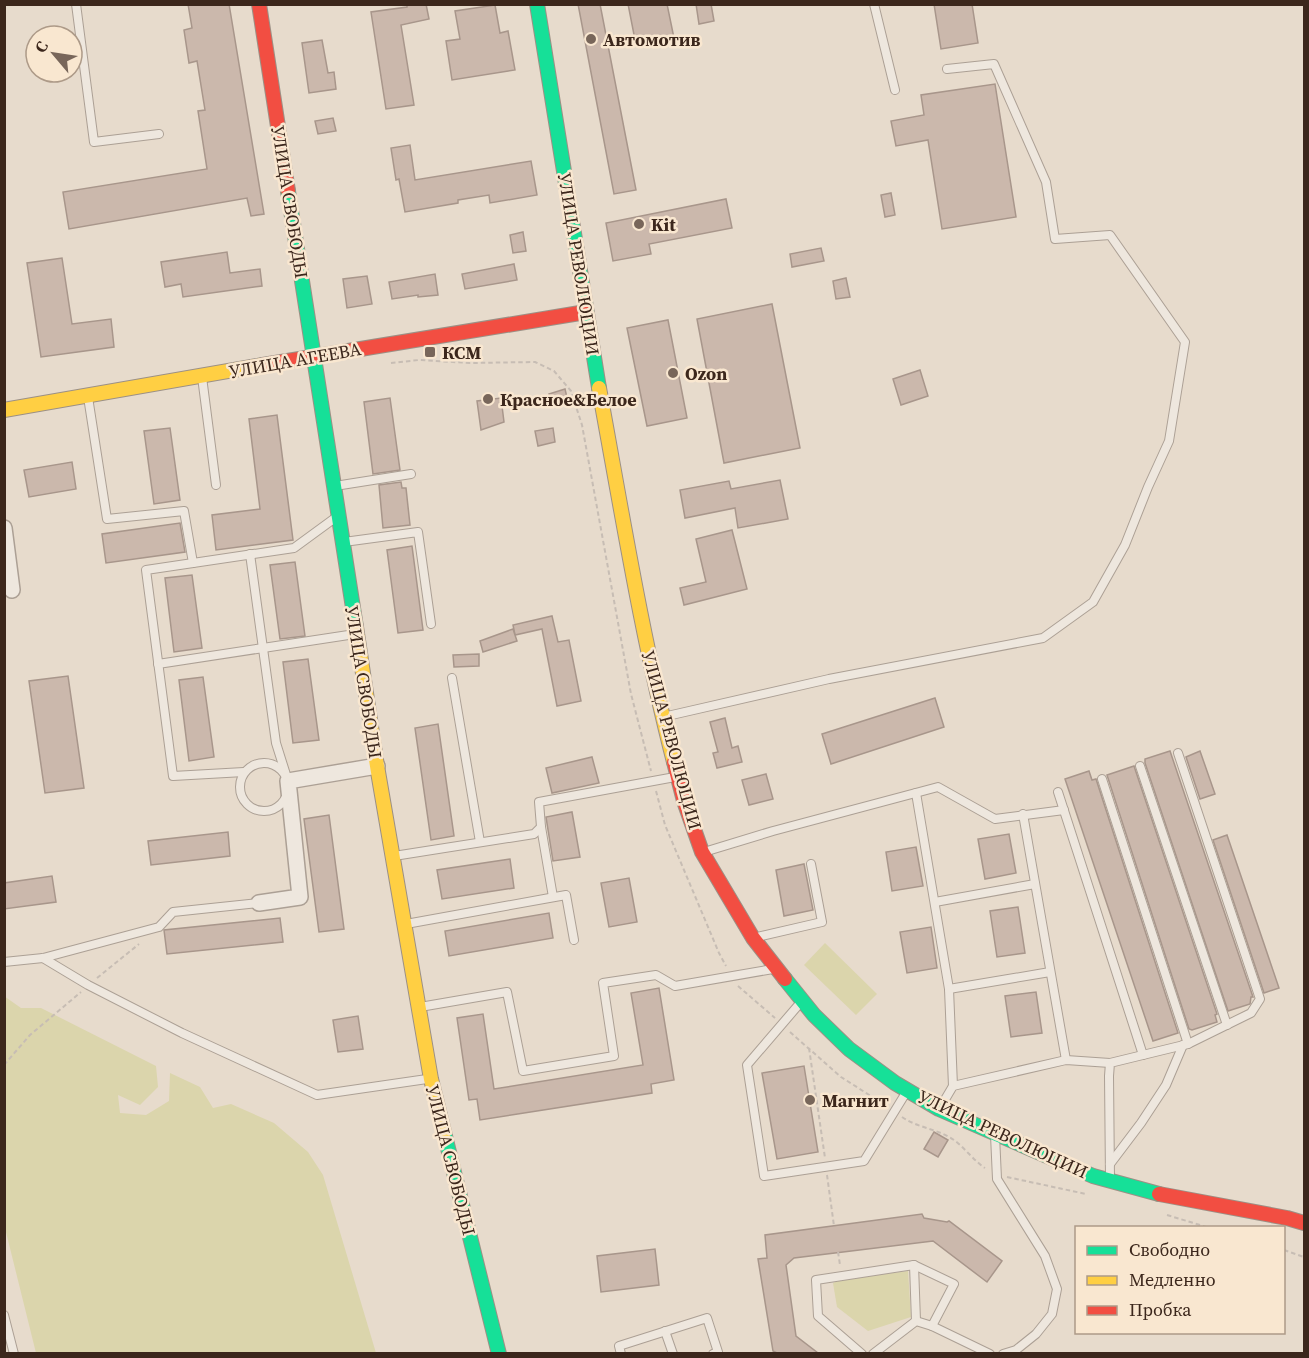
<svg xmlns="http://www.w3.org/2000/svg" width="1309" height="1358" font-family="'Source Serif 4',serif">
	<style>
		.green { fill: #dbd5ac }
		.building { fill: #cbb8ac; stroke: #a8968b; stroke-width: 1.5 }
		.lines { fill: none; stroke-linecap: round; stroke-linejoin: round }
		.lane-casing { stroke: #aca095; stroke-width: 10 }
		.street-casing { stroke: #aca095; stroke-width: 18 }
		.fast-casing { stroke: #9c9085; stroke-width: 16 }
		.slow-casing { stroke: #9c9085; stroke-width: 16 }
		.jam-casing { stroke: #9c9085; stroke-width: 16 }
		.path { stroke: #c7bdb4; stroke-width: 2; stroke-dasharray: 4.5 3; stroke-linecap: butt }
		.lane { stroke: #eee7de; stroke-width: 8 }
		.street { stroke: #eee7de; stroke-width: 15 }
		.fast { stroke: #16e098; stroke-width: 14 }
		.slow { stroke: #ffcf43; stroke-width: 14 }
		.jam { stroke: #f24e42; stroke-width: 14 }
		.poi-dot { fill: #78665a; stroke: #f9e7d0; stroke-width: 2 }
		.labels { text-anchor: middle; dominant-baseline: central; stroke-width: 5; stroke-linejoin: round; paint-order: stroke }
		.poi-label { font-size: 18px; font-weight: bold; fill: #3c271c; stroke: #f9e7d0; text-anchor: start }
		.street-label { font-size: 18px; fill: #3c271c; stroke: #f9e7d0 }
	</style>
	<rect width="100%" height="100%" fill="#e7dbcc"/>
	<g class="green">
		<path d="M825 943 877 994 856 1015 804 965Z"/>
		<path d="M4 996 21 1008H41L156 1066 158 1087 140 1105 118 1095 120 1113 146 1115 169 1101 170 1073 200 1087 213 1108 231 1104 274 1123 308 1152 323 1175 376 1353H36L5 1228Z"/>
		<path d="M908 1271 911 1317 868 1331 837 1307 833 1283 840 1280Z"/>
	</g>
	<g class="building">
		<path d="M188 4H229L264 214 251 216 247 198 69 229 63 192 207 169 198 111 205 110 197 61 189 63 184 30 192 28Z"/>
		<path d="M407 4H426L429 19 401 25 414 105 386 109 371 12 407 7Z"/>
		<path d="M578 4H600L636 190 614 194Z"/>
		<path d="M628 4H667L674 38 636 45Z"/>
		<path d="M696 4H711L714 21 699 24Z"/>
		<path d="M934 4H972L978 43 941 49Z"/>
		<path d="M495 5 500 33 508 31 515 70 452 80 446 41 460 39 455 11Z"/>
		<path d="M322 40 328 73 334 72 336 89 309 93 302 43Z"/>
		<path d="M995 84 1016 217 942 229 928 140 896 146 891 121 924 115 921 95Z"/>
		<path d="M333 118 336 131 318 134 315 121Z"/>
		<path d="M410 145 415 180 531 161 537 195 490 203 489 195 458 200V203L405 212 399 179 396 180 391 148Z"/>
		<path d="M891 193 895 215 885 217 881 195Z"/>
		<path d="M726 199 732 228 649 244 651 254 613 261 606 223Z"/>
		<path d="M523 232 526 251 513 253 510 235Z"/>
		<path d="M821 248 824 261 792 267 790 254Z"/>
		<path d="M227 252 230 273 260 269 262 286 183 297 181 284 165 287 161 262Z"/>
		<path d="M62 258 72 324 111 319 114 347 41 357 27 263Z"/>
		<path d="M514 264 517 280 465 289 462 274Z"/>
		<path d="M435 274 438 295 418 297V295L392 299 389 282Z"/>
		<path d="M367 276 372 304 347 308 343 279Z"/>
		<path d="M846 278 850 297 836 299 833 281Z"/>
		<path d="M772 304 800 448 724 463 697 319Z"/>
		<path d="M668 320 687 418 647 426 627 328Z"/>
		<path d="M920 370 928 396 901 405 893 379Z"/>
		<path d="M565 389 568 402 553 407 549 394Z"/>
		<path d="M390 398 400 470 373 474 364 402Z"/>
		<path d="M501 398 504 422 481 430 477 401Z"/>
		<path d="M277 415 293 540 216 550 212 515 260 509 249 419Z"/>
		<path d="M170 428 180 500 154 504 144 431Z"/>
		<path d="M553 428 555 442 538 446 535 431Z"/>
		<path d="M72 462 76 489 29 497 24 470Z"/>
		<path d="M780 480 788 519 738 528 735 508 685 518 680 490 729 481 731 489Z"/>
		<path d="M401 482 402 488H406L410 525 383 528 379 485Z"/>
		<path d="M180 523 185 552 106 563 102 534Z"/>
		<path d="M732 530 747 589 684 605 680 588 706 582 696 539Z"/>
		<path d="M412 546 423 630 398 633 387 550Z"/>
		<path d="M295 562 305 636 280 639 270 565Z"/>
		<path d="M192 575 202 648 174 652 165 578Z"/>
		<path d="M552 616 558 642 569 640 581 701 557 706 542 629 515 635 513 625Z"/>
		<path d="M513 629 517 641 483 652 480 641Z"/>
		<path d="M479 654V666L454 667 453 655Z"/>
		<path d="M308 659 319 740 293 743 283 662Z"/>
		<path d="M68 676 84 788 45 793 29 681Z"/>
		<path d="M203 677 214 757 189 761 179 680Z"/>
		<path d="M935 698 944 727 831 764 822 734Z"/>
		<path d="M725 718 732 748 738 746 742 762 717 768 713 753 718 752 710 722Z"/>
		<path d="M438 724 454 836 431 840 415 728Z"/>
		<path d="M1170 751 1253 997H1251L1250 1004 1228 1011 1145 763V759Z"/>
		<path d="M1200 751 1215 794 1200 799 1186 757Z"/>
		<path d="M592 757 599 783 552 793 546 768Z"/>
		<path d="M1134 766 1217 1014 1215 1015 1217 1022 1192 1030 1189 1029 1107 775Z"/>
		<path d="M1089 771 1092 780 1096 779 1178 1033 1153 1041 1065 779Z"/>
		<path d="M766 774 773 799 749 805 742 780Z"/>
		<path d="M572 812 580 857 553 861 546 817Z"/>
		<path d="M329 815 344 929 319 932 304 819Z"/>
		<path d="M228 832 230 856 151 865 148 841Z"/>
		<path d="M1009 834 1016 873 985 879 978 839Z"/>
		<path d="M1227 835 1279 988 1264 993 1213 840Z"/>
		<path d="M916 847 923 886 892 891 886 852Z"/>
		<path d="M510 859 514 888 442 899 437 870Z"/>
		<path d="M804 864 813 910 784 916 776 870Z"/>
		<path d="M52 876 56 902 4 909V883Z"/>
		<path d="M629 878 637 922 609 927 601 883Z"/>
		<path d="M1018 907 1025 953 997 957 990 911Z"/>
		<path d="M549 913 553 938 449 956 445 931Z"/>
		<path d="M280 918 283 942 167 954 164 930Z"/>
		<path d="M931 927 937 968 907 973 900 932Z"/>
		<path d="M659 988 674 1080 651 1084 652 1093 480 1120 477 1099 469 1100 457 1018 483 1014 494 1089 643 1065 631 993Z"/>
		<path d="M1036 992 1042 1033 1011 1037 1005 996Z"/>
		<path d="M358 1016 363 1049 338 1052 333 1020Z"/>
		<path d="M804 1066 818 1152 777 1159 762 1073Z"/>
		<path d="M934 1132 948 1140 938 1157 924 1149Z"/>
		<path d="M922 1214 924 1218 947 1222 949 1221 1002 1261 987 1282 933 1241 794 1258 786 1265 796 1336 818 1353H777L773 1351 758 1259 767 1258 765 1235Z"/>
		<path d="M655 1249 659 1285 601 1292 597 1256Z"/>
	</g>
	<g class="lines">
		<defs>
			<g id="lane">
				<path d="M76 4 94 142 159 134"/>
				<path d="M874 4 895 90"/>
				<path d="M202 377 216 485"/>
				<path d="M88 397 107 519 184 511 193 563"/>
				<path d="M335 486 411 474"/>
				<path d="M344 542 418 532 431 624"/>
				<path d="M250 554 276 743 288 781"/>
				<path d="M158 664 355 634"/>
				<path d="M452 678 480 842"/>
				<path d="M663 717 829 679 1043 638 1093 602 1125 545 1148 487 1169 441 1185 342 1110 235 1055 239 1046 182 994 64 947 69"/>
				<circle cx="264" cy="787" r="24"/>
				<path d="M1140 766 1227 1025"/>
				<path d="M244 772 173 776 146 570 294 548 335 518"/>
				<path d="M1102 779 1188 1044"/>
				<path d="M1058 792 1143 1055"/>
				<path d="M916 793 949 989 953 1086"/>
				<path d="M1023 814 1066 1060"/>
				<path d="M541 827 553 897"/>
				<path d="M704 852 773 831 938 787 995 819 1064 810"/>
				<path d="M394 856 534 834 541 827 539 802 675 777"/>
				<path d="M935 902 1035 884"/>
				<path d="M406 924 566 895 574 940"/>
				<path d="M757 937 822 922 811 864"/>
				<path d="M43 958 88 985 182 1033 317 1095 427 1079"/>
				<path d="M4 962 43 958 159 927 173 912 259 903"/>
				<path d="M949 989 1050 972"/>
				<path d="M801 1002 747 1065 764 1176 864 1161 907 1091"/>
				<path d="M420 1007 507 992 523 1071 614 1056 603 983 656 975 675 986 773 969"/>
				<path d="M940 1108 953 1086 1066 1060 1110 1063"/>
				<path d="M995 1135 997 1179 1045 1256 1057 1289 1052 1314 1036 1334 1016 1350 1003 1354"/>
				<path d="M1110 1164 1141 1123 1166 1085 1183 1045"/>
				<path d="M1110 1179 1109 1076 1110 1063 1188 1044 1251 1013 1260 999 1178 753"/>
				<path d="M914 1265 916 1321"/>
				<path d="M4 1315 14 1354"/>
				<path d="M665 1331 673 1354"/>
				<path d="M621 1354 619 1346 707 1318 718 1352 713 1354"/>
				<path d="M862 1354 818 1316 816 1280 914 1265 954 1284 932 1326"/>
				<path d="M873 1354 916 1321 932 1326 990 1354"/>
			</g>
			<g id="street">
				<path d="M4 528 12 590"/>
				<path d="M259 903 300 897 288 781 377 766"/>
			</g>
			<g id="fast">
				<path d="M537 4 599 388"/>
				<path d="M288 191 356 627"/>
				<path d="M785 979 814 1015 849 1049 895 1083 939 1109 1093 1176 1159 1194"/>
				<path d="M444 1132 499 1354"/>
			</g>
			<g id="slow">
				<path d="M599 388C622 513 642 638 674 762"/>
				<path d="M4 410 263 365"/>
				<path d="M356 627 377 766 431 1079 444 1132"/>
			</g>
			<g id="jam">
				<path d="M259 4 288 191"/>
				<path d="M263 365 586 312"/>
				<path d="M674 762 684 801 702 852 753 938 785 979"/>
				<path d="M1159 1194 1287 1218 1304 1223"/>
			</g>
		</defs>
		<use href="#lane" class="lane-casing"/>
		<use href="#street" class="street-casing"/>
		<use href="#fast" class="fast-casing"/>
		<use href="#slow" class="slow-casing"/>
		<use href="#jam" class="jam-casing"/>
		<g class="path">
			<path d="M391 363 419 360 470 363 535 362 554 371 571 391 582 425 631 694 651 771"/>
			<path d="M656 791 665 825 719 953 726 966"/>
			<path d="M97 978 139 944"/>
			<path d="M738 986 775 1018"/>
			<path d="M790 1032 841 1077 885 1105"/>
			<path d="M809 1048 825 1158"/>
			<path d="M4 1065 30 1035 81 992"/>
			<path d="M902 1117C918 1128 938 1129 954 1140 965 1148 973 1160 985 1168"/>
			<path d="M827 1175 834 1226"/>
			<path d="M1007 1177 1086 1194"/>
			<path d="M1167 1215 1210 1228"/>
			<path d="M1284 1250 1304 1257"/>
			<path d="M838 1252 840 1265"/>
		</g>
		<use href="#lane" class="lane"/>
		<use href="#street" class="street"/>
		<use href="#fast" class="fast"/>
		<use href="#slow" class="slow"/>
		<use href="#jam" class="jam"/>
	</g>
	<g class="poi-dot">
		<circle cx="591" cy="39" r="6"/>
		<circle cx="639" cy="224" r="6"/>
		<rect x="424" y="346" width="12" height="12" rx="3"/>
		<circle cx="673" cy="373" r="6"/>
		<circle cx="488" cy="399" r="6"/>
		<circle cx="810" cy="1100" r="6"/>
	</g>
	<g class="labels">
		<g class="poi-label">
			<text x="603" y="39">Автомотив</text>
			<text x="651" y="224">Kit</text>
			<text x="442" y="352">КСМ</text>
			<text x="685" y="373">Ozon</text>
			<text x="500" y="399">Красное&amp;Белое</text>
			<text x="822" y="1100">Магнит</text>
		</g>
		<g class="street-label">
			<text transform="translate(290 202) rotate(81)">УЛИЦА СВОБОДЫ</text>
			<text transform="translate(579 264) rotate(81)">УЛИЦА РЕВОЛЮЦИИ</text>
			<text transform="translate(295 360) rotate(-10)">УЛИЦА АГЕЕВА</text>
			<text transform="translate(364 682) rotate(81)">УЛИЦА СВОБОДЫ</text>
			<text transform="translate(672 740) rotate(75)">УЛИЦА РЕВОЛЮЦИИ</text>
			<text transform="translate(1003 1134) rotate(25)">УЛИЦА РЕВОЛЮЦИИ</text>
			<text transform="translate(451 1160) rotate(76)">УЛИЦА СВОБОДЫ</text>
		</g>
	</g>
	<rect width="1309" height="1358" fill="none" stroke="#3c271c" stroke-width="12"/>
	<rect x="1075" y="1226" width="210" height="108" fill="#f9e7d0" stroke="#ad9a88" stroke-width="1.5"/>
	<rect x="1087" y="1246" width="30" height="9" fill="#16e098" stroke="#ad9a88" stroke-width="1.5"/>
	<text x="1129" y="1256" font-size="18" fill="#3c271c">Свободно</text>
	<rect x="1087" y="1276" width="30" height="9" fill="#ffcf43" stroke="#ad9a88" stroke-width="1.5"/>
	<text x="1129" y="1286" font-size="18" fill="#3c271c">Медленно</text>
	<rect x="1087" y="1306" width="30" height="9" fill="#f24e42" stroke="#ad9a88" stroke-width="1.5"/>
	<text x="1129" y="1316" font-size="18" fill="#3c271c">Пробка</text>
	<g transform="translate(54 54) rotate(299)"><circle r="28" fill="#f9e7d0" stroke="#ad9a88" stroke-width="1.5"/>
	<path d="M0-4.5L10 22L0 15L-10 22Z" fill="#78665a"/>
	<text y="-9" font-size="16" font-weight="bold" text-anchor="middle" fill="#3c271c">С</text>
	</g>
</svg>
